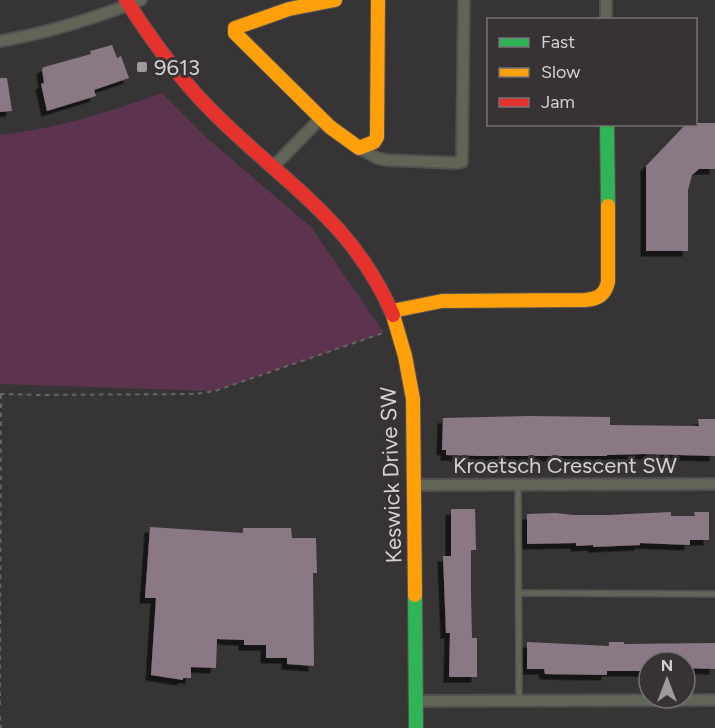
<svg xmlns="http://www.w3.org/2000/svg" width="715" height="728" font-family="Figtree,sans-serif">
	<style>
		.green { fill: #5d3450 }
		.building { fill: #8a7984; filter: url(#shadow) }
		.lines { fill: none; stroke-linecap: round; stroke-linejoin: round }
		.lane-casing { stroke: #525051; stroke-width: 8 }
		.street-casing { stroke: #525051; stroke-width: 14 }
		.fast-casing { stroke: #525051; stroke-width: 16 }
		.slow-casing { stroke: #525051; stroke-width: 16 }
		.jam-casing { stroke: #525051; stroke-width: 16 }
		.path { stroke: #64675e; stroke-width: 2; stroke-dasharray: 4.5 4.5; stroke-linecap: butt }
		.lane { stroke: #606556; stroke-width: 5 }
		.street { stroke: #606556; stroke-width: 10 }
		.fast { stroke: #30b455; stroke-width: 14 }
		.slow { stroke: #ff9f0a; stroke-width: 14 }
		.jam { stroke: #e5322d; stroke-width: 14 }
		.poi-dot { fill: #9c9a9b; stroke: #373335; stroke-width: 2 }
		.labels { text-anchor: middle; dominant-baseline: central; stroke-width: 6; stroke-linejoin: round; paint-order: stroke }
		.poi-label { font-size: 22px; fill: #d3d1d2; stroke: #373335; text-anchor: start }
		.street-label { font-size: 22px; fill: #d3d1d2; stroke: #373335 }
	</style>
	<defs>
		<filter id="shadow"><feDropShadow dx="-5.5" dy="5.5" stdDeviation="0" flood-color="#0009"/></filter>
	</defs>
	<rect width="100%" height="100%" fill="#363435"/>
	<path class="green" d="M162 93 209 140 311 227 384 333 215 391 0 384V135C56 129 109 112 162 93Z"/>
	<g class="building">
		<path d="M112 45 117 58 121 56 129 78 94 90 96 96 47 111 41 84 44 83 42 69 44 67 91 54 90 51Z"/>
		<path d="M0 78H7L12 111 0 112Z"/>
		<path d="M696 123H715V169H699L692 175 688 190V251H646V166L686 124H696Z"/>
		<path d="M528 416 610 417V425L699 426 698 419H715V456L644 454 607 455V456H483L446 455V450H442L443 418Z"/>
		<path d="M451 509H475L476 550H471V594L472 638H477V677H449L450 633H446L443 556H451Z"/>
		<path d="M671 512V516H695L694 512H709V540H690V545L640 543V545L593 547V545L576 546V543L527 544V514L556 513 573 515H608Z"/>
		<path d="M150 527 243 533V528H291L292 538H316L317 573H313L314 666 287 664V658H266V645H244V640L217 639 216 668 191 667V678H183V680L151 675 156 598H145Z"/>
		<path d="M527 642 609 646V642H624V644L715 643V669L685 668V662H649V671H607V675L545 674 544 669H527Z"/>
	</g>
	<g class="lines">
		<defs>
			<g id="lane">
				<path d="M518 485 519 700"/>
				<path d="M519 593 715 594"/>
			</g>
			<g id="street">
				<path d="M606 0V20"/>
				<path d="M0 41C49 33 95 18 141 0"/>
				<path d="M359 148 377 158 386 160 457 163 462 162 464 0"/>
				<path d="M273 167 321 118"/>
				<path d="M415 485 715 484"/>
				<path d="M416 701 715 700"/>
			</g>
			<g id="fast">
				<path d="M607 124 608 206"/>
				<path d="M415 595 416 728"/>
			</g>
			<g id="slow">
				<path d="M335 0 289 9 235 28V33L330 127 359 148 374 142 377 137 378 0"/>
				<path d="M392 311 442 301 585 300C598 299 605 295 608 282V206"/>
				<path d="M393 315 405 356 413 399 415 595"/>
			</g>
			<path id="jam" d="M126 0C152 41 181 81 216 115 285 184 352 220 393 315"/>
		</defs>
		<use href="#lane" class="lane-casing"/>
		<use href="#street" class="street-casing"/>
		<use href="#fast" class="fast-casing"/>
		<use href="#slow" class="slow-casing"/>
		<use href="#jam" class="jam-casing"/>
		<g class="path">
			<path d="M0 394 37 395 195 394 215 391 383 333"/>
			<path d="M0 705 1 394"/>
			<path d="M0 716 1 728"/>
		</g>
		<use href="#lane" class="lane"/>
		<use href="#street" class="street"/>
		<use href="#fast" class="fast"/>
		<use href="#slow" class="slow"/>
		<use href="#jam" class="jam"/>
	</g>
	<rect class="poi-dot" x="136" y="61" width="12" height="12" rx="3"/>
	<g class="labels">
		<g class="poi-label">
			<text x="154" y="67">9613</text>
		</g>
		<g class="street-label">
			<text x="565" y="465">Kroetsch Crescent SW</text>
			<text transform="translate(391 475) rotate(-92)">Keswick Drive SW</text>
		</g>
	</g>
	<rect x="487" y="18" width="210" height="108" fill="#373335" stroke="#757274" stroke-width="1.5"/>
	<rect x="499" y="38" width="30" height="9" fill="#30b455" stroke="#757274" stroke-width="1.5"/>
	<text x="541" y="48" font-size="18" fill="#d3d1d2">Fast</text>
	<rect x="499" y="68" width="30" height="9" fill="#ff9f0a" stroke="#757274" stroke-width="1.5"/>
	<text x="541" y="78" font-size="18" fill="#d3d1d2">Slow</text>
	<rect x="499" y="98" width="30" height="9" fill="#e5322d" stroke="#757274" stroke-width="1.5"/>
	<text x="541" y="108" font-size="18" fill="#d3d1d2">Jam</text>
	<g transform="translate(667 680)"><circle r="28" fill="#373335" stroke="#757274" stroke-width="1.5"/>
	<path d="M0-4.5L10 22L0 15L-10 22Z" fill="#9c9a9b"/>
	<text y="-9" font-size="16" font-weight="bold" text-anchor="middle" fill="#d3d1d2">N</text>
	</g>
</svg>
